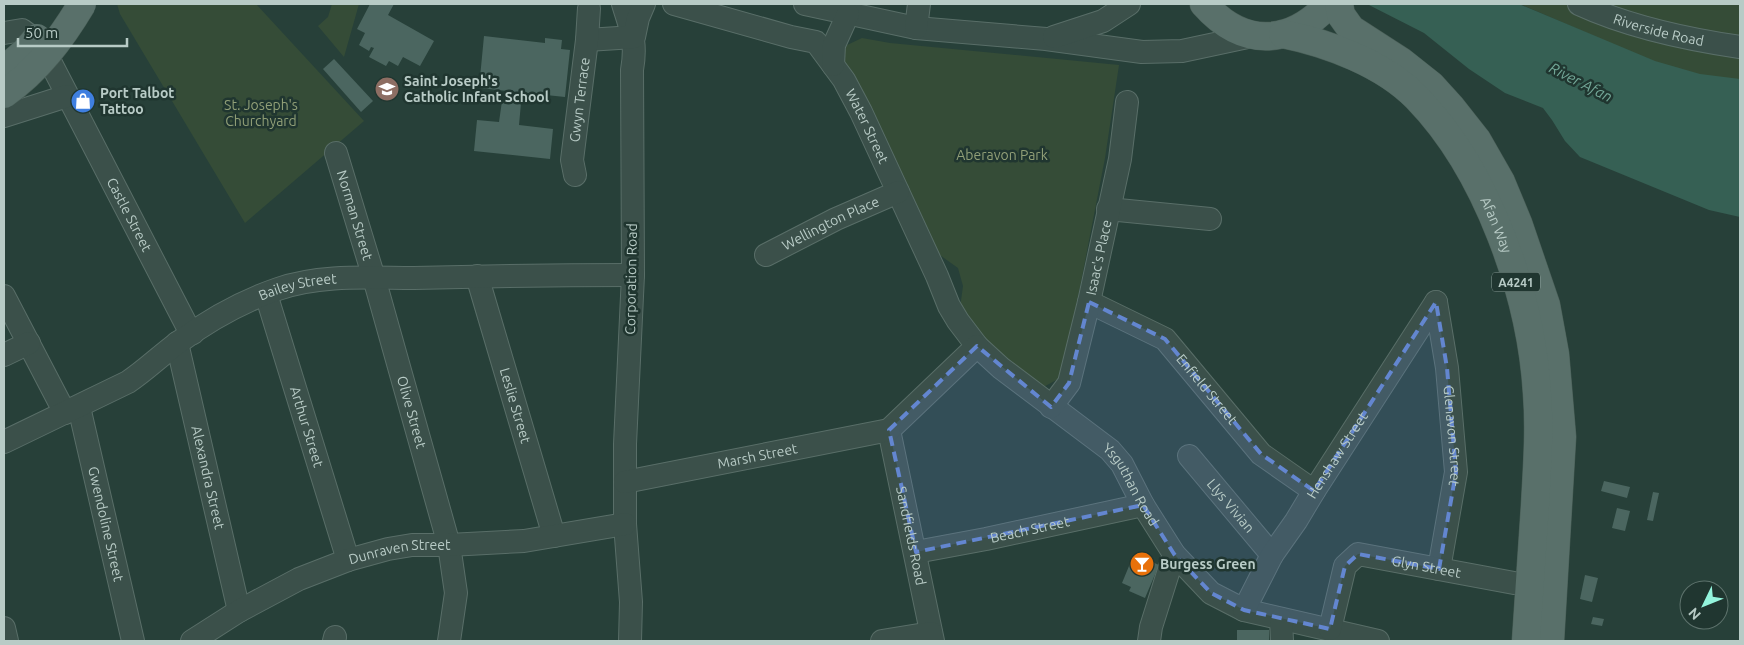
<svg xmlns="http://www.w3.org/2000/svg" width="1744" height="645" font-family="Ubuntu,sans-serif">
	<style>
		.green { fill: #354c37 }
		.water { fill: #366054 }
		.building { fill: #4b6660 }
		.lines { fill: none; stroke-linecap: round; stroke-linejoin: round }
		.minor-casing { stroke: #596e68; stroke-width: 24 }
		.major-casing { stroke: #485d56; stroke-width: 29 }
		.minor { stroke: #3b504a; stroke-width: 22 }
		.major { stroke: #59706a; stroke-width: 28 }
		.major-bridge-casing { stroke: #485d56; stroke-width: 29; stroke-linecap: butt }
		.major-bridge { stroke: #59706a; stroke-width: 28 }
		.marked { fill: #6386d0; fill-opacity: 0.2; stroke: #6386d0; stroke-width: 4; stroke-dasharray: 10 6; stroke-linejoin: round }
		.labels { text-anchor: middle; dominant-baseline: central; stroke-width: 5; stroke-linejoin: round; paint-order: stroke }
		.shield { fill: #203630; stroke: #8a9e99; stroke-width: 1 }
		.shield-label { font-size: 12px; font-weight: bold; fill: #b8cbc6 }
		.street-label { font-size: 14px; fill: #b8cbc6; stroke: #203630 }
		.poi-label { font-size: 14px; font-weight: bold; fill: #b8cbc6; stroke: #203630; text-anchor: start }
		.park-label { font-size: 14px; fill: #919f77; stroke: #203630 }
		.water-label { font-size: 15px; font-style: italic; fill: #73a898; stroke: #203630 }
	</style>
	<rect width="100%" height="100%" fill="#274039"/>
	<g class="green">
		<path d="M117 4H256L364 121 245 223 120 14Z"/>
		<path d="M332 4H359L344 57 318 26 328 17Z"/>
		<path d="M1520 4H1740V130L1596 37Z"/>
		<path d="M862 38 890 43 1119 65 1105 158 1068 349 1060 378 1038 390 1004 361 960 308 963 286 958 268 937 253 843 59 845 46Z"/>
	</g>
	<path class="water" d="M1367 4H1519L1655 61 1700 74 1740 79V217L1709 210 1580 157 1565 141 1552 120 1543 108 1505 93 1469 69 1424 33Z"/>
	<g class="building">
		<path d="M370 4H394L388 15 434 41 420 66 403 57 398 66 389 61 386 66 369 57 374 48 371 47 369 51 359 45 365 33 357 29Z"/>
		<path d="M484 36 545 43V38L562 40 561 49 570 50 565 97 479 88Z"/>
		<path d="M334 59 373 101 361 112 323 69Z"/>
		<path d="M502 101 521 103 519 125 553 129 550 159 474 151 477 120 499 122Z"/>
		<path d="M1604 481 1630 487 1627 498 1601 491Z"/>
		<path d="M1653 492 1659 493 1653 521 1647 520Z"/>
		<path d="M1617 508 1630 511 1625 531 1612 528Z"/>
		<path d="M1134 554 1159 565 1145 598 1129 591 1131 587 1122 583Z"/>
		<path d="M1585 575 1598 578 1592 602 1580 599Z"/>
		<path d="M1593 617 1604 619 1602 626 1591 624Z"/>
		<rect x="1237" y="630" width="32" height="11"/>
	</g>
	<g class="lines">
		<defs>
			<g id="minor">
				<path d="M623 4C631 30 637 42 632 70L633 275 625 444V524L631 602 630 641"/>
				<path id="s1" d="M674 4 791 37 816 42 844 80 861 112 937 276 949 306 958 321 977 346 1001 368 1110 450 1122 464 1143 505 1174 554 1211 593 1244 610 1378 641"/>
				<path d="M805 4 916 28 1046 39 1142 52 1182 51 1257 35"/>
				<path id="s2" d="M1579 4C1629 27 1685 39 1740 47"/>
				<path d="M916 28 919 4"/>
				<path id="s3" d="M4 33 22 30 41 44 186 324 193 333"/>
				<path d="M1054 37 1103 21 1129 4"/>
				<path d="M587 40 634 37 638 18 644 4"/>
				<path d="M833 65 834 45 848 14"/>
				<path d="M4 116 67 96"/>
				<path id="s4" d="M336 153 374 278 449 545 456 593 449 641"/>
				<path id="s5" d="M575 175 572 160 587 40 589 8"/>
				<path d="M1108 209 1210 219"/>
				<path id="s6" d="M766 255 836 219 898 192"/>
				<path id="s7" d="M477 276 554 536"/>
				<path id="s8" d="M266 294 348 560"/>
				<path d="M4 296 65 413"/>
				<path id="s9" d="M1089 302 1165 339 1261 454 1314 491"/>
				<path id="s10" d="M1436 302 1447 368 1456 472 1439 569"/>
				<path id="s11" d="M177 343 239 611"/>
				<path d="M4 355 29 343"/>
				<path id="s12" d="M79 407 133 641"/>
				<path id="s13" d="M1051 407 1069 383 1089 302 1120 159 1127 102"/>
				<path id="s14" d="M889 430 933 641"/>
				<path d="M889 430 977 346"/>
				<path id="s15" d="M4 442 128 382C146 370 161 355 179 342 209 320 243 301 278 289 321 274 370 278 414 278 487 276 560 275 633 275"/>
				<path id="s16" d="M1189 456 1272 555"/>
				<path id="s17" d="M625 482 889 430"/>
				<path id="s18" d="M916 552 986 539 1143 505"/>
				<path id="s19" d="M1244 610 1272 555 1296 521 1314 491 1436 302"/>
				<path d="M1281 619 1282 641"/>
				<path d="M4 628 7 641"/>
				<path id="s20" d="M1330 629 1345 566 1358 554 1514 583"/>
				<path id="s21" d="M192 641 239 611 299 579 348 560 388 549 412 545H449L524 541 625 524"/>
				<path d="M334 641 335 637"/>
				<path d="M882 641 931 633"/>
				<path d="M1149 641 1151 627 1174 554"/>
			</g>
			<g id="major">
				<path d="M1204 4C1243 48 1290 46 1329 4"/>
				<path d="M1339 4 1341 15 1351 29 1402 62 1431 85 1451 107 1477 140 1501 182 1518 223 1546 305 1555 354 1562 437 1550 641"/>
				<path id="s22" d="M1283 34C1328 43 1384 64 1417 98 1487 170 1531 294 1537 393 1540 430 1537 468 1535 506 1532 551 1529 596 1526 641"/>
			</g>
		</defs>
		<use href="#minor" class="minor-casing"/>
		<use href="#major" class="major-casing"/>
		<use href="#minor" class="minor"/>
		<use href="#major" class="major"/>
		<defs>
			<g id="major-bridge">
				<path d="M4 70 25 52 37 38"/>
				<path d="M4 94C38 70 61 39 82 4"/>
			</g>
		</defs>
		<use href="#major-bridge" class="major-bridge-casing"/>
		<use href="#major-bridge" class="major-bridge"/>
	</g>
	<path class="marked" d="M1089 302 1165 339 1261 454 1314 491 1436 302 1447 368 1456 472 1439 569 1358 554 1345 566 1330 629 1244 610 1211 593 1174 554 1143 505 916 552 889 430 977 346 1051 407 1069 383Z"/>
	<defs>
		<symbol id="school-disc" viewBox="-11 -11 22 22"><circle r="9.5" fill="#8d6e63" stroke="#203630"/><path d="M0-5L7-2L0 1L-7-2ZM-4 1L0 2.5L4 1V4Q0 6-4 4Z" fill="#fff"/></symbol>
		<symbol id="shop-disc" viewBox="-11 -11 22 22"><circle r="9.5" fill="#3f7fe0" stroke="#203630"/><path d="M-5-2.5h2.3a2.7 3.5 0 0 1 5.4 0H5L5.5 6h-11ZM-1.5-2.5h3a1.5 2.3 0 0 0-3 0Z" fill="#fff"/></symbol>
		<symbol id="bar-disc" viewBox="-11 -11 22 22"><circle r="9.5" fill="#e8710a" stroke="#203630"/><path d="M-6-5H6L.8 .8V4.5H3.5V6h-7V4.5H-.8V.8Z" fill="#fff"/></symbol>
	</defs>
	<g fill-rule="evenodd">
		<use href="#school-disc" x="373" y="75" width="28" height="28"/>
		<use href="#shop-disc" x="69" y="87" width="28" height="28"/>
		<use href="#bar-disc" x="1128" y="550" width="28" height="28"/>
	</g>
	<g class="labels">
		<rect class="shield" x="1492" y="272.5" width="48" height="19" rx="4"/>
		<g class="shield-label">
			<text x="1516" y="282">A4241</text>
		</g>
		<g class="street-label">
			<text stroke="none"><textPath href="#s2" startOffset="84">Riverside Road</textPath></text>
			<text stroke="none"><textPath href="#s5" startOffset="76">Gwyn Terrace</textPath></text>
			<text stroke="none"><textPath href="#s1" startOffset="246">Water Street</textPath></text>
			<text stroke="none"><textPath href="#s3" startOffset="234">Castle Street</textPath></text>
			<text stroke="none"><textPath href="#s4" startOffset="65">Norman Street</textPath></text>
			<text stroke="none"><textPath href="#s6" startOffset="72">Wellington Place</textPath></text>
			<text stroke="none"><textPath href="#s22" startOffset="301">Afan Way</textPath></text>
			<text stroke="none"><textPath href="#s13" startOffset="159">Isaac's Place</textPath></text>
			<text transform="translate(631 279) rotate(-89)">Corporation Road</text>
			<text stroke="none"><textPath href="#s15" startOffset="335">Bailey Street</textPath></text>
			<text stroke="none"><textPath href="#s9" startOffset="150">Enfield Street</textPath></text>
			<text stroke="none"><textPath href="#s7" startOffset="135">Leslie Street</textPath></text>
			<text stroke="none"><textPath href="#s4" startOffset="270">Olive Street</textPath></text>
			<text stroke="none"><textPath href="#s8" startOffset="139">Arthur Street</textPath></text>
			<text stroke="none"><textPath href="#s10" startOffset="135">Glenavon Street</textPath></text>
			<text stroke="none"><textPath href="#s19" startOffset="181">Henshaw Street</textPath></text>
			<text stroke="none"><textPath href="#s17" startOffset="135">Marsh Street</textPath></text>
			<text stroke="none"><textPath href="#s11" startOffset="138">Alexandra Street</textPath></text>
			<text stroke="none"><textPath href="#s1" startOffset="702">Ysguthan Road</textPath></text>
			<text stroke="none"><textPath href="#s16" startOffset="65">Llys Vivian</textPath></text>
			<text stroke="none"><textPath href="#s12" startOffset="120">Gwendoline Street</textPath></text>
			<text stroke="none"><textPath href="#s18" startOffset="116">Beach Street</textPath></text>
			<text stroke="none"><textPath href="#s14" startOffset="108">Sandfields Road</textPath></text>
			<text stroke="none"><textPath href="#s21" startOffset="229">Dunraven Street</textPath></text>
			<text stroke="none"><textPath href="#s20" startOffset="152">Glyn Street</textPath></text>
		</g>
		<g class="poi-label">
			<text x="404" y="81">Saint Joseph's<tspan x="404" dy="16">Catholic Infant School</tspan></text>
			<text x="100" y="93">Port Talbot<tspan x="100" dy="16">Tattoo</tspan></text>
			<text x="1160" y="564">Burgess Green</text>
		</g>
		<g class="park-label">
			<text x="261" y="105">St. Joseph's<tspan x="261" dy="16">Churchyard</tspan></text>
			<text x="1002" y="155">Aberavon Park</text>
		</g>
		<g class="water-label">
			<text transform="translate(1581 82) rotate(27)">River Afan</text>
		</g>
	</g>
	<rect width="1744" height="645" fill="none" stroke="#b8cbc6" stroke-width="10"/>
	<g transform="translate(1704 605) rotate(227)"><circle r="24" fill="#203630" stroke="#5d726c"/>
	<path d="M0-4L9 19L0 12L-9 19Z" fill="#93f4dc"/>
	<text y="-8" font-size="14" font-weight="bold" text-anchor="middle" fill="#b8cbc6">N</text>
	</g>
	<path d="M18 38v8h109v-8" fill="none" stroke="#b8cbc6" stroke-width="2.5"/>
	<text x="25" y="38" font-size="15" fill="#b8cbc6" stroke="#203630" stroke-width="4" paint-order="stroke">50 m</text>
</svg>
